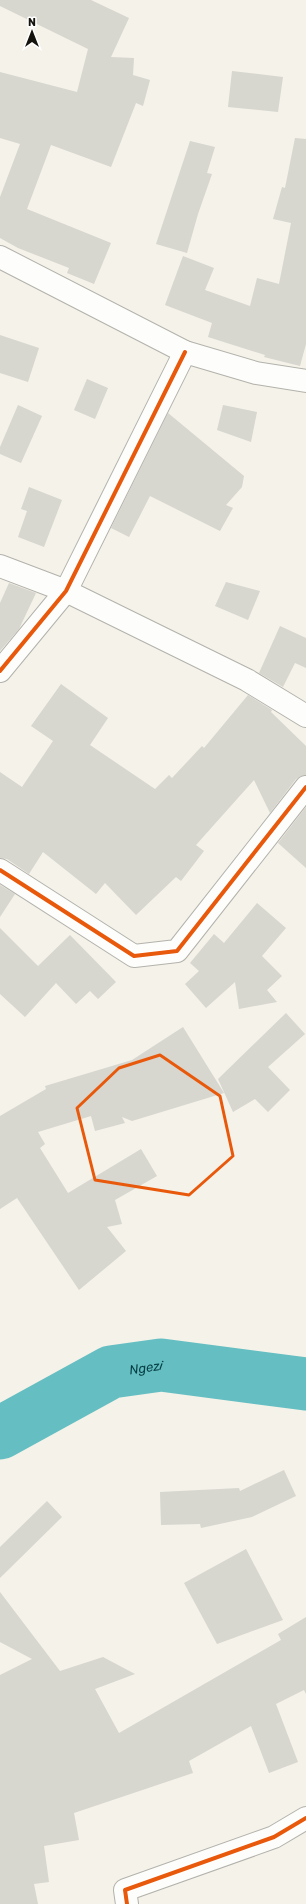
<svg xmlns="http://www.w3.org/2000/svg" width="306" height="1904" font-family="Rubik,sans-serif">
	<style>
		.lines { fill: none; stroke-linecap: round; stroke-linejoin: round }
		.river { stroke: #64bec2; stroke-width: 53 }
		.building { fill: #d7d6cf }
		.minor-casing { stroke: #b3b2ab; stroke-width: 24 }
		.minor { stroke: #fdfdfc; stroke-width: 22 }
		.cycleway-casing { stroke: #fff; stroke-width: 6 }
		.cycleway { stroke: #e8590c; stroke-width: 4 }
		.marked { fill: none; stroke: #e8590c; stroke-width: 3; stroke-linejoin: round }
		.labels { text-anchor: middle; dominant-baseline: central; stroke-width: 4; stroke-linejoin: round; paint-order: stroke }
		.water-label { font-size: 13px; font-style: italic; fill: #043e42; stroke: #fff }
	</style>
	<rect width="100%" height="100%" fill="#f4f2e9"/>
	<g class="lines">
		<path class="river" id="s1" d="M0 1433 111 1372 161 1365 306 1384"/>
	</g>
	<g class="building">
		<path d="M0 0H91L129 18 111 57 134 58 133 75 150 80 143 106 136 103 111 167 51 145 27 209 111 243 94 284 67 273 69 268 18 248 0 238V197L20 144 0 138V72L77 92 88 49 0 6Z"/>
		<path d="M232 71 283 77 278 112 228 107Z"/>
		<path d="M295 138 306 139V344L300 366 264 357 265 355 208 337 212 323 165 305 183 256 214 268 205 290 250 306 257 278 279 284 291 223 273 219 282 187 285 188Z"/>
		<path d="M190 141 215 147 207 173 212 174 198 214 187 253 156 244Z"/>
		<path d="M0 335 39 348 28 382 0 373Z"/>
		<path d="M87 379 108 388 95 419 74 410Z"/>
		<path d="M18 405 42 416 21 463 0 454V447Z"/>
		<path d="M223 405 257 412 251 442 217 430Z"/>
		<path d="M168 413 244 476 242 487 226 505 233 508 220 531 150 496 129 537 111 528Z"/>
		<path d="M29 487 62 500 44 547 18 537 27 511 21 509Z"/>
		<path d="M226 582 260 591 248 620 215 606Z"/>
		<path d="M9 583 36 593 19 629 0 651V603Z"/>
		<path d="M280 626 306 638V668L295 663 283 687 259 673Z"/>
		<path d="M61 684 108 718 90 745 155 789 169 775 172 778 202 746 204 748 248 695 272 710 271 712 306 746V775L301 776 296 779 270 813 254 780 196 845 204 851 181 881 176 877 136 915 105 883 96 894 43 852 29 874 7 859 0 858V772L22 787 53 741 31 726Z"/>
		<path d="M306 807V868L278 843Z"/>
		<path d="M0 885 15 894 0 917Z"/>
		<path d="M257 903 286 928 262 956 282 976 267 990 277 1002 239 1009 235 982 206 1008 185 984 199 971 190 963 214 934 224 943Z"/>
		<path d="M0 928 38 966 70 935 116 982 98 999 90 991 76 1004 56 983 25 1017 0 994Z"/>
		<path d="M286 1013 305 1034 268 1067 290 1090 268 1112 255 1099 233 1112 218 1079Z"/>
		<path d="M183 1027 224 1093 132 1121 122 1117 125 1123 95 1131 91 1116 38 1132 45 1144 40 1148 68 1193 141 1149 157 1176 115 1200 122 1224 107 1227 126 1251 79 1290 17 1198 0 1209V1116L46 1089 45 1086 132 1060Z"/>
		<path d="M284 1470 296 1496 252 1517 201 1528 200 1524 161 1525 160 1492 239 1488 240 1491Z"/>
		<path d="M47 1501 62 1517 0 1578V1547Z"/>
		<path d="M246 1549 283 1620 217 1644 184 1583Z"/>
		<path d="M0 1592 60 1671 103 1657 135 1674 95 1689 119 1733 281 1640 278 1634 306 1617V1694L304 1690 276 1704 298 1762 269 1773 251 1726 189 1761 193 1773 74 1813 79 1840 44 1846 49 1882 34 1884 38 1904H0V1675L32 1659 0 1642Z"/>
	</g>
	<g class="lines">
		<defs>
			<g id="minor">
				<path d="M0 257 185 352 256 373 306 381"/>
				<path d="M0 566 66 591 247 680 306 716"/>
				<path d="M0 671 66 591 185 352"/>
				<path d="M0 870 134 956 177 951 306 787"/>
				<path d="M127 1904 125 1890 274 1837 306 1818"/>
			</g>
		</defs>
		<use href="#minor" class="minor-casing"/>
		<use href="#minor" class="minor"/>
		<defs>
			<g id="cycleway">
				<path d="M0 671 66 591 185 352"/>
				<path d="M0 870 134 956 177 951 306 787"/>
				<path d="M127 1904 125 1890 274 1837 306 1818"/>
			</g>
		</defs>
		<use href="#cycleway" class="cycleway-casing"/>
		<use href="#cycleway" class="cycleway"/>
	</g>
	<path class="marked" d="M160 1055 220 1096 233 1156 189 1195 95 1180 77 1108 119 1068Z"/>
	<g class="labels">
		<g class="water-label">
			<text stroke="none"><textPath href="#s1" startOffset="162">Ngezi</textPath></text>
		</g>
	</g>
	<g transform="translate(32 32)" stroke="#ffffff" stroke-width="3" paint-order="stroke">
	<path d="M0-3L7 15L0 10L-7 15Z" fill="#14130d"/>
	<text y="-6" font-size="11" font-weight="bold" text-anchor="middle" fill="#14130d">N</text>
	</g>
</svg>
